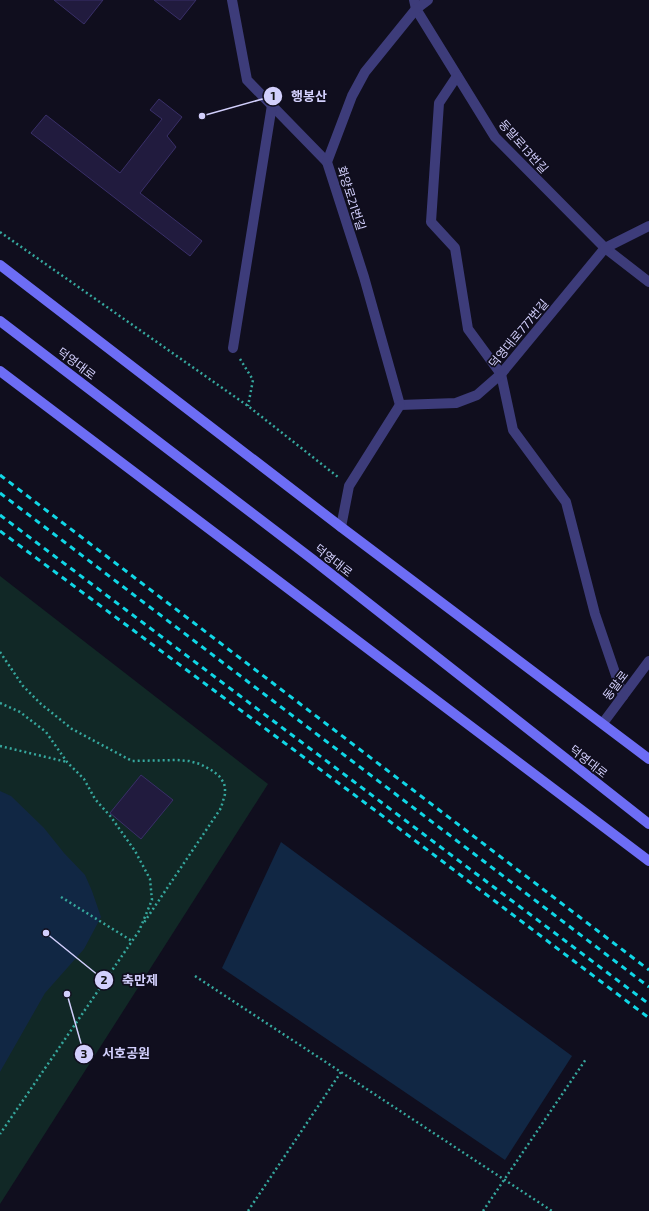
<svg xmlns="http://www.w3.org/2000/svg" width="649" height="1211" font-family="'Exo 2','Noto Sans KR',sans-serif">
	<style>
		.green { fill: #112826 }
		.water { fill: #112744 }
		.building { fill: #211b3e; stroke: #392f68 }
		.lines { fill: none; stroke-linecap: round; stroke-linejoin: round }
		.path { stroke: #36a89e; stroke-width: 2.5; stroke-dasharray: 2 3; stroke-linecap: butt }
		.service { stroke: #3d3c7a; stroke-width: 10 }
		.minor { stroke: #3d3c7a; stroke-width: 10 }
		.tertiary { stroke: #3d3c7a; stroke-width: 10 }
		.secondary { stroke: #6d6df5; stroke-width: 10 }
		.rail { stroke: #10d7e6; stroke-width: 3; stroke-dasharray: 6 5; stroke-linecap: butt }
		.labels { text-anchor: middle; dominant-baseline: central; stroke-width: 3.5; stroke-linejoin: round; paint-order: stroke }
		.street-label { font-size: 12px; fill: #d2cffc; stroke: #100e1e }
		.leader { fill: none; stroke: #d2cffc; stroke-width: 1.5 }
		.callout-dot { fill: #d2cffc; stroke: #100e1e; stroke-width: 1.5 }
		.mark-label { font-size: 12px; text-anchor: middle; font-weight: bold; fill: #111 }
		.callout-label { font-size: 13px; text-anchor: middle; font-weight: bold; fill: #d2cffc; stroke: #100e1e; stroke-width: 3.5; stroke-linejoin: round; paint-order: stroke }
	</style>
	<rect width="100%" height="100%" fill="#100e1e"/>
	<path class="green" d="M0 576 268 784 0 1204Z"/>
	<g class="water">
		<path d="M0 791 11 796 44 828 64 853 85 875 92 891 101 917 84 949 45 993 0 1072Z"/>
		<path d="M281 842 572 1056 505 1160 222 968Z"/>
	</g>
	<g class="building">
		<path d="M54 0H103L84 24Z"/>
		<path d="M154 0H196L180 20Z"/>
		<path d="M159 99 182 117 167 136 176 147 140 193 202 241 190 256 31 133 46 115 120 173 162 119 150 110Z"/>
		<path d="M141 775 173 800 141 839 110 813Z"/>
	</g>
	<g class="lines">
		<g class="path">
			<path d="M0 232 248 406 338 477"/>
			<path d="M240 359 253 380 248 406"/>
			<path d="M0 652 23 686 41 704 72 729 132 761 177 760 189 761 200 764 213 771 219 776 224 783 225 788V794L221 808 143 924"/>
			<path d="M0 703 20 712 46 732 67 762 84 779 95 799 111 817 135 851 150 879 152 900 139 931 0 1134"/>
			<path d="M0 746 67 762"/>
			<path d="M61 897 132 941"/>
			<path d="M195 976 552 1211"/>
			<path d="M248 1211 341 1072"/>
			<path d="M483 1211 586 1059"/>
		</g>
		<path class="service" d="M232 0 247 80 327 162"/>
		<g class="minor">
			<path d="M414 0 416 9 495 137 605 248 649 282"/>
			<path d="M457 76 439 103 431 222 455 248 468 329 501 374 513 430 566 502 595 614 623 696"/>
			<path d="M233 348 272 105"/>
			<path d="M400 405 364 277 327 162 352 96 365 72 416 9 428 0"/>
			<path d="M400 405 456 403 477 395 501 374 605 248 649 226"/>
			<path d="M341 527 349 486 400 405"/>
		</g>
		<path class="tertiary" d="M603 723 649 661"/>
		<g class="secondary">
			<path d="M0 265 341 527 649 759"/>
			<path d="M0 321 312 559 649 824"/>
			<path d="M0 371 649 861"/>
		</g>
		<g class="rail">
			<path d="M0 475 649 970"/>
			<path d="M0 493 649 987"/>
			<path d="M0 515 649 1004"/>
			<path d="M0 531 380 814 649 1018"/>
		</g>
	</g>
	<g class="labels">
		<g class="street-label">
			<text transform="translate(524 146) rotate(48)">동말로13번길</text>
			<text transform="translate(352 198) rotate(72)">화양로21번길</text>
			<text transform="translate(518 333) rotate(-50)">덕영대로777번길</text>
			<text transform="translate(77 363) rotate(37)">덕영대로</text>
			<text transform="translate(334 560) rotate(38)">덕영대로</text>
			<text transform="translate(615 685) rotate(-53)">동말로</text>
			<text transform="translate(589 761) rotate(38)">덕영대로</text>
		</g>
	</g>
	<path class="leader" d="M202 116L273 96M46 933L104 980M67 994L84 1054"/>
	<g class="callout-dot">
		<circle cx="202" cy="116" r="4"/>
		<circle cx="46" cy="933" r="4"/>
		<circle cx="67" cy="994" r="4"/>
		<circle cx="273" cy="96" r="10"/>
		<circle cx="104" cy="980" r="10"/>
		<circle cx="84" cy="1054" r="10"/>
	</g>
	<g class="mark-label">
		<text x="273" y="100">1</text>
		<text x="104" y="984">2</text>
		<text x="84" y="1058">3</text>
	</g>
	<g class="callout-label">
		<text x="309" y="101">행봉산</text>
		<text x="140" y="985">축만제</text>
		<text x="126" y="1058">서호공원</text>
	</g>
</svg>
